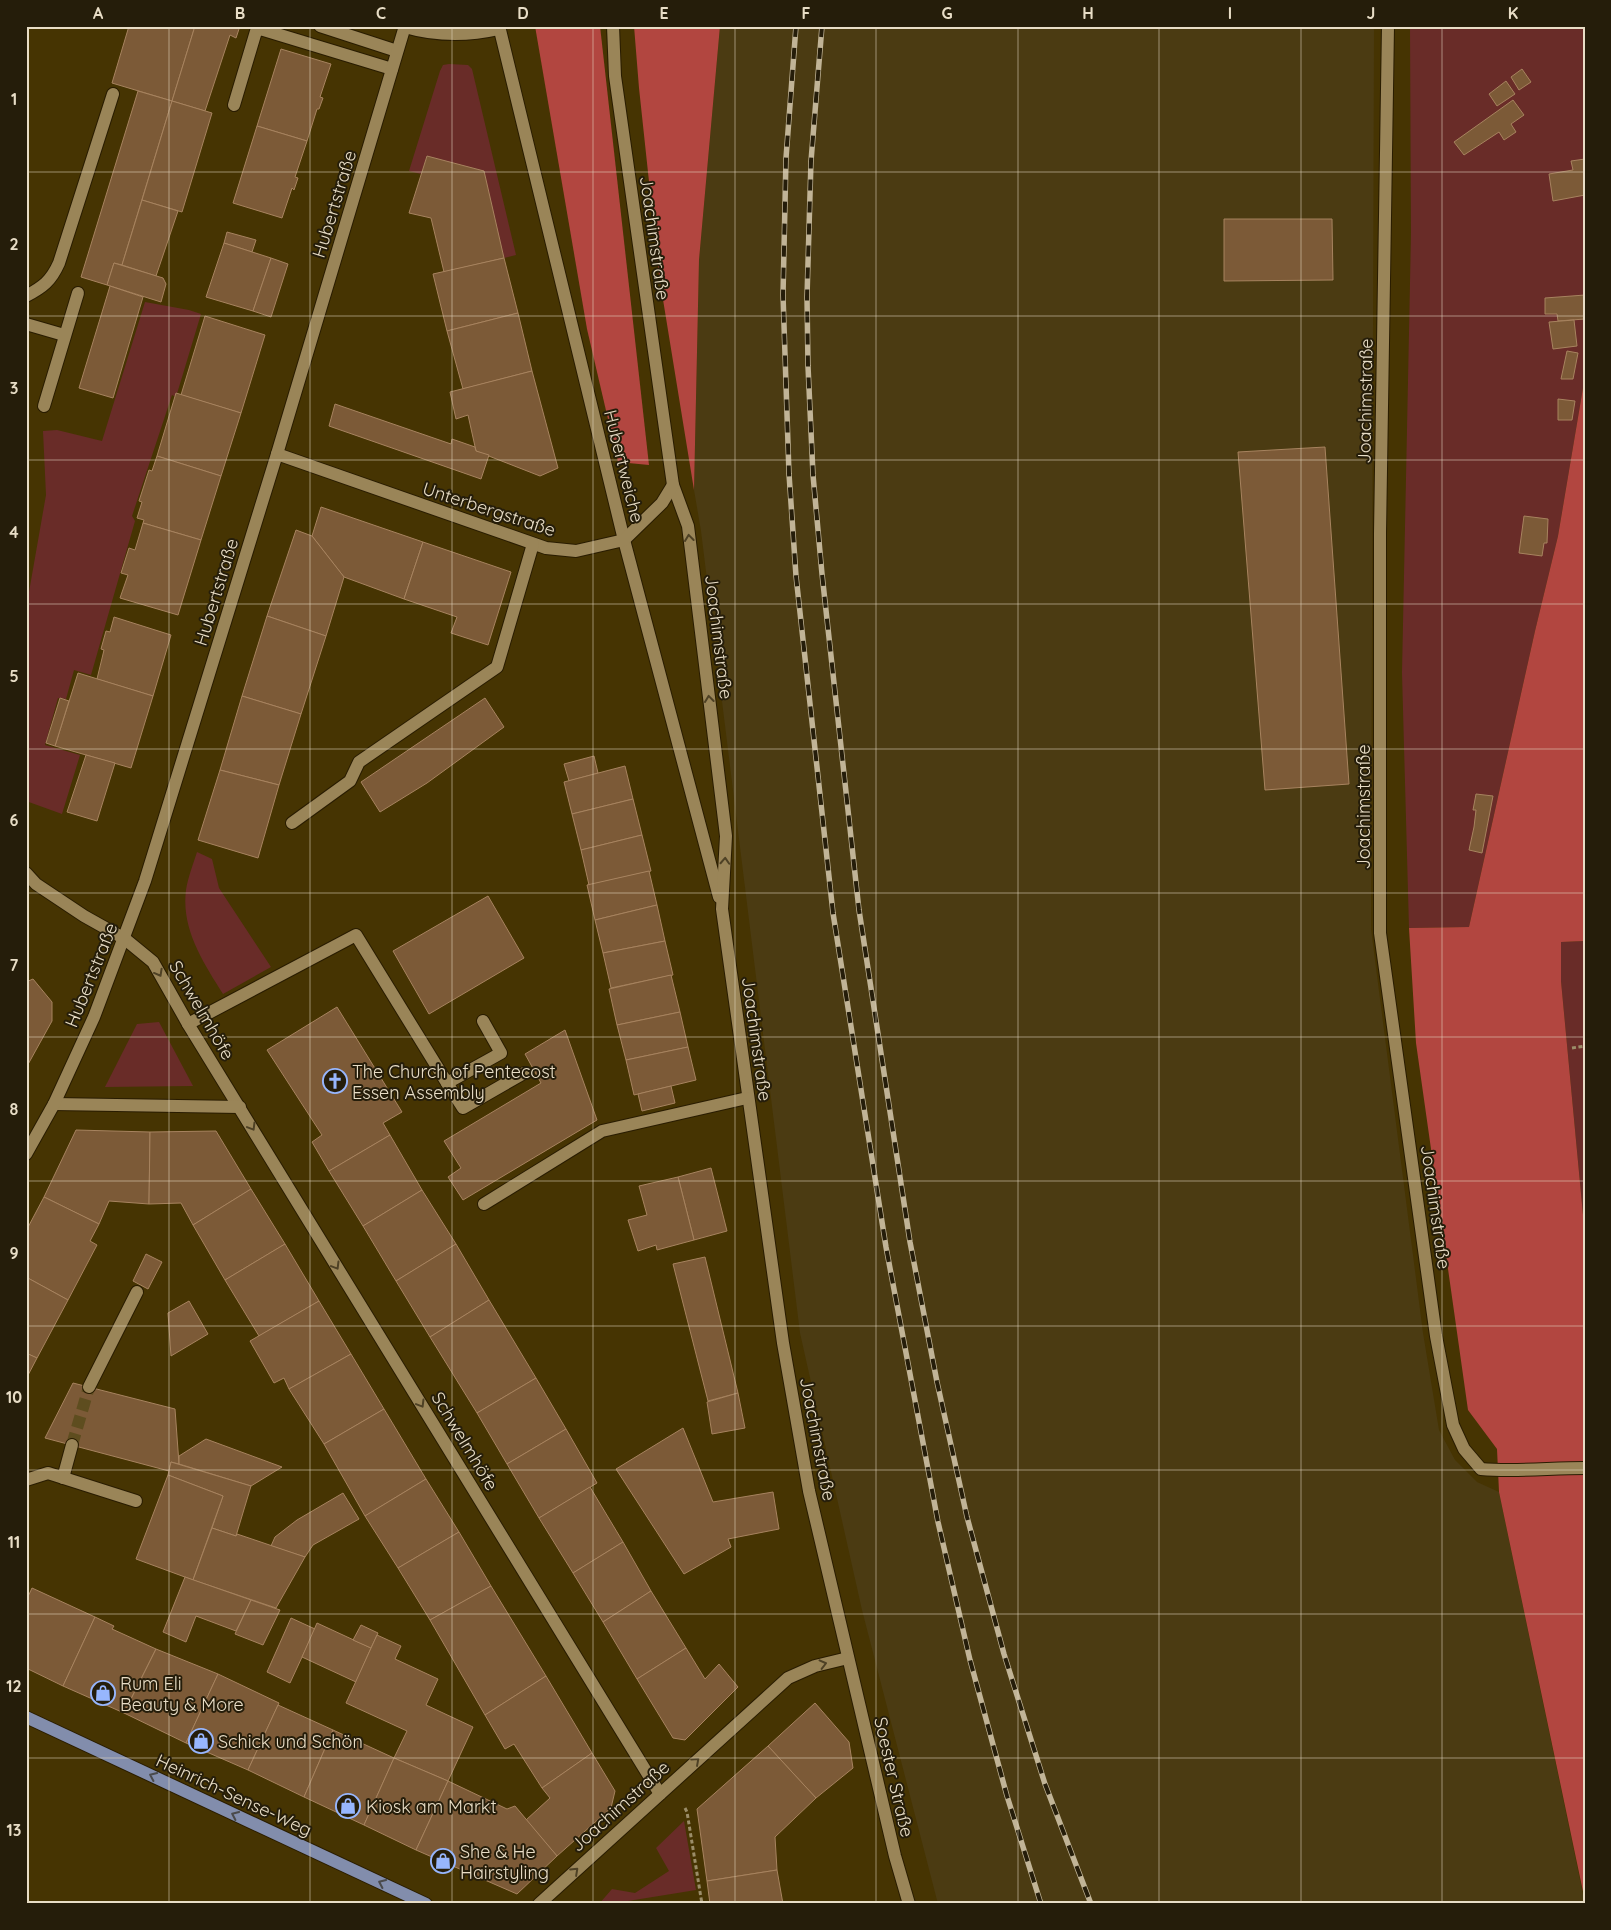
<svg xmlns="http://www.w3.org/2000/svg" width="1611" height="1930" font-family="Quicksand,sans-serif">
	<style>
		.built { fill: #4b3b12 }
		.green { fill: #692c28 }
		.forest { fill: #b24640 }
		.building { fill: #7c5a37; stroke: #a7835f }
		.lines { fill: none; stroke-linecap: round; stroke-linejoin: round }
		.minor-tunnel { stroke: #5e4d1f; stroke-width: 12; stroke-dasharray: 12 6; stroke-linecap: butt }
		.minor-casing { stroke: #291c00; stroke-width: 14 }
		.major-casing { stroke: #291c00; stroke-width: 14 }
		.path { stroke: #9b8d69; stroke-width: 3; stroke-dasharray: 4 2.5; stroke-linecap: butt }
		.minor { stroke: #9a8558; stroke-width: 12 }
		.major { stroke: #828dac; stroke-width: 12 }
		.rail-casing { stroke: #c1b497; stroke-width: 5.5 }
		.rail { stroke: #251d0a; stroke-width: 4; stroke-dasharray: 11; stroke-linecap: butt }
		.oneway { stroke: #4e4125 }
		.oneway2 { stroke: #4a4a4b }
		.grid { fill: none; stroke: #e8ddc6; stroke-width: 1; stroke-opacity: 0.55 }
		.labels { text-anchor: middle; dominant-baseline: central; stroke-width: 4; stroke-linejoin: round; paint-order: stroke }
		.street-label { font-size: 18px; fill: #e8ddc6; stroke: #251d0a }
		.poi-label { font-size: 18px; fill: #e8ddc6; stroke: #251d0a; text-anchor: start }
		.neatline { fill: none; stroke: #e8ddc6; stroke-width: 2 }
		.grid-label { font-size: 16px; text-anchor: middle; font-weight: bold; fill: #e8ddc6 }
	</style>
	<rect width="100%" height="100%" fill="#463402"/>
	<path class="built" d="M720 26H1374L1371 929 1423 1333 1439 1430 1455 1460 1477 1482 1499 1492 1585 1904H938L862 1610 800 1333 701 531 694 490 699 260Z"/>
	<g class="green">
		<path d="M1410 26H1585V376L1558 536 1535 631 1469 927 1409 928 1402 673 1411 234Z"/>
		<path d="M449 64 468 65 472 69 516 255 504 258 427 156 421 174 409 171 440 71 443 65Z"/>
		<path d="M145 302 189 310 201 314 176 397 172 395 132 516 135 521 91 675 74 670 66 699 58 698 45 745 80 755 62 814 26 801V609L46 495 43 431 57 430 102 441Z"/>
		<path d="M197 852 212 859 219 888 271 967 223 994C203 962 181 929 186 890 188 877 193 865 197 852Z"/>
		<path d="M1585 941V1236L1561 981V942Z"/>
		<path d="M159 1022 193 1086 105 1087 137 1024Z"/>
		<path d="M684 1821 696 1890 628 1901V1904H599L612 1889 635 1893 669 1871 656 1848Z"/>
	</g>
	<g class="forest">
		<path d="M535 26H600L649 465 618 462 587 329Z"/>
		<path d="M634 26H720L699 260 694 490 659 275 639 88Z"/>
		<path d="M1585 376V941L1561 942V981L1585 1236V1901L1499 1492 1497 1449 1468 1410 1416 1043 1409 928 1469 927 1535 631 1558 536Z"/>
	</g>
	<g class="building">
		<path d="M129 26H195L172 101 112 83Z"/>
		<path d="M195 26H240L236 38 230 35 205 111 172 101Z"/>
		<path d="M281 49 331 64 320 97 323 98 319 109H317L307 141 257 126Z"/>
		<path d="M1522 69 1531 82 1519 90 1511 77Z"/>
		<path d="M1506 81 1515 94 1497 106 1489 94Z"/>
		<path d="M138 91 172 101 122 265 114 263 107 285 81 277Z"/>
		<path d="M1513 100 1524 115 1511 124 1516 132 1504 140 1499 132 1464 155 1454 142Z"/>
		<path d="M172 101 212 113 182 212 142 200Z"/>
		<path d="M257 126 307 141 295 177 298 178 294 190 292 188 282 218 233 203Z"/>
		<path d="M427 156 484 171 504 258 444 272 431 218 409 213Z"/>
		<path d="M1585 159V195L1553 201 1549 174 1573 170 1571 161Z"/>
		<path d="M142 200 178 211 156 276 122 265Z"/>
		<path d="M1224 219H1332L1333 280 1224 281Z"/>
		<path d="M227 232 256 240 252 252 224 243Z"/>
		<path d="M224 243 271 258 253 311 206 297Z"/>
		<path d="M271 258 288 264 271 317 253 311Z"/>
		<path d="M504 258 518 313 447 331 433 274Z"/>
		<path d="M114 263 163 278 166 284 161 302 107 285Z"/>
		<path d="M110 286 143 297 113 398 79 388Z"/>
		<path d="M1585 295V319L1558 321 1557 314H1545V298Z"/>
		<path d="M518 313 532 371 463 389 447 331Z"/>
		<path d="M205 316 265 335 241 413 181 395Z"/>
		<path d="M1574 320 1577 346 1553 349 1549 322Z"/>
		<path d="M1567 351 1578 353 1573 379H1561Z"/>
		<path d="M532 371 558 468 540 476 476 451 468 415 456 419 450 392Z"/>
		<path d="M176 393 241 413 221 476 157 456Z"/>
		<path d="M1558 399 1575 401 1572 420H1558Z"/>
		<path d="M335 404 451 444 452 439 475 447 476 451 489 455 481 479 329 426Z"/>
		<path d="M1325 447 1349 784 1265 790 1238 452Z"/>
		<path d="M157 456 221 476 201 540 143 523 144 520 137 518 142 502 139 501 149 470 152 471Z"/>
		<path d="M321 507 423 542 404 599 344 577 312 536Z"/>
		<path d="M1524 516 1548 519 1547 543H1544L1542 556 1519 553Z"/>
		<path d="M143 523 201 540 178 615 120 598 128 575 121 573 129 548 135 550Z"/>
		<path d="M296 530 312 536 344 577 326 636 267 616Z"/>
		<path d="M423 542 511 572 488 645 451 633 457 617 404 599Z"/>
		<path d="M267 616 326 636 301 714 242 696Z"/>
		<path d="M114 617 171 635 153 696 97 679 104 650 101 649 106 631 110 632Z"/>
		<path d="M78 673 153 696 131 768 55 746Z"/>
		<path d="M242 696 301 714 279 785 220 770Z"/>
		<path d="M60 698 69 701 55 746 46 743Z"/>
		<path d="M485 698 504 727 427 783 380 812 361 782Z"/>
		<path d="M86 755 115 763 97 821 67 812Z"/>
		<path d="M594 756 598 773 569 781 564 764Z"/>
		<path d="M625 766 633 799 572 814 564 782Z"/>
		<path d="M220 770 279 785 258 858 198 840Z"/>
		<path d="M1476 794 1493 796 1482 853 1469 850 1474 827 1476 810H1473Z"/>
		<path d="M633 799 642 835 581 850 572 814Z"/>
		<path d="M642 835 651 871 589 885 581 850Z"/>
		<path d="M649 871 657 905 595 920 587 885Z"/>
		<path d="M488 896 524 958 429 1014 393 951Z"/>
		<path d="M657 905 665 941 603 953 595 920Z"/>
		<path d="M665 941 673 975 611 988 603 953Z"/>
		<path d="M671 975 680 1012 617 1025 609 989Z"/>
		<path d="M33 979 52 1002V1021L26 1068V982Z"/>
		<path d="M337 1007 402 1112 383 1123 390 1135 329 1171 312 1142 322 1135 267 1050Z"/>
		<path d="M680 1012 688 1047 626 1060 617 1025Z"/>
		<path d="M565 1030 597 1120 463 1200 448 1177 461 1168 444 1141 541 1083 525 1054Z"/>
		<path d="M688 1047 696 1080 634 1095 626 1060Z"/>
		<path d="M671 1086 675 1103 642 1111 638 1094Z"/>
		<path d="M76 1130 150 1132 149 1204 109 1201 99 1224 44 1197Z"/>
		<path d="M216 1131 251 1189 193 1225 181 1203 149 1204 150 1132Z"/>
		<path d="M390 1135 422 1190 363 1226 329 1171Z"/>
		<path d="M711 1168 727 1231 694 1240 678 1177Z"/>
		<path d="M678 1177 694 1240 657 1250 656 1245 638 1251 628 1220 647 1215 639 1186Z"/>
		<path d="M251 1189 285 1244 225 1280 193 1225Z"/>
		<path d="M422 1190 456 1244 396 1281 363 1226Z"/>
		<path d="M44 1197 99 1224 90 1241 97 1245 68 1300 26 1277V1231Z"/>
		<path d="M285 1244 319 1301 259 1336 225 1280Z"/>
		<path d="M456 1244 489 1300 430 1337 396 1281Z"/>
		<path d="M146 1254 162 1262 148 1289 133 1281Z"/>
		<path d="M705 1257 738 1393 708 1401 673 1264Z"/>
		<path d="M26 1277 68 1300 37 1358 26 1353Z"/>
		<path d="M489 1300 536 1378 477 1413 430 1337Z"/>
		<path d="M189 1301 208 1334 171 1356 168 1313Z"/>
		<path d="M319 1301 351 1354 289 1389 284 1378 274 1383 250 1341Z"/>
		<path d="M26 1353 37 1358 26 1379Z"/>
		<path d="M351 1354 384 1409 324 1444 289 1389Z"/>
		<path d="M536 1378 566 1429 507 1464 477 1413Z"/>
		<path d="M73 1383 175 1409 179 1464 171 1462 169 1471 45 1438Z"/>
		<path d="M738 1393 745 1428 712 1434 707 1402Z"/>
		<path d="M384 1409 426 1479 365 1516 324 1444Z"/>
		<path d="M683 1428 713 1502 773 1492 779 1529 728 1539 731 1547 684 1574 616 1469Z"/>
		<path d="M566 1429 597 1483 539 1518 507 1464Z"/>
		<path d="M206 1439 282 1467 251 1486 179 1464V1456Z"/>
		<path d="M171 1462 251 1486 236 1536 212 1528 223 1496 168 1475Z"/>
		<path d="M168 1475 223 1496 193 1580 136 1559Z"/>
		<path d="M426 1479 459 1532 398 1568 365 1516Z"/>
		<path d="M590 1487 623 1542 573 1573 539 1518Z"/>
		<path d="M343 1493 359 1519 313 1545 305 1557 271 1546 275 1537 297 1520Z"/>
		<path d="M212 1528 236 1536 237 1534 305 1557 276 1608 193 1580Z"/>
		<path d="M459 1532 491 1586 430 1620 398 1568Z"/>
		<path d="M623 1542 651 1591 603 1622 573 1573Z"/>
		<path d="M185 1577 251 1600 236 1631 196 1616 186 1642 163 1632Z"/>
		<path d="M491 1586 546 1676 485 1715 430 1620Z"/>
		<path d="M32 1588 95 1617 63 1686 26 1668V1601Z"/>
		<path d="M651 1591 686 1648 637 1679 603 1622Z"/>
		<path d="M251 1600 280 1610 263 1645 235 1634Z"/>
		<path d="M95 1617 114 1626 112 1629 156 1649 124 1713 63 1686Z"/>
		<path d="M291 1618 315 1629 290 1683 267 1672Z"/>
		<path d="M317 1623 371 1648 356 1682 302 1657Z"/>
		<path d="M361 1625 378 1633 371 1648 353 1640Z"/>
		<path d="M377 1635 401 1646 395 1659 438 1679 426 1705 473 1727 448 1781 394 1758 407 1731 346 1703Z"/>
		<path d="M686 1648 705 1679 719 1664 738 1687 685 1740 673 1738 637 1679Z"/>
		<path d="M156 1649 218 1674 186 1743 124 1713Z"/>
		<path d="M218 1674 279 1703 248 1770 186 1743Z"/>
		<path d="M546 1676 592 1753 542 1788 514 1744 505 1749 485 1715Z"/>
		<path d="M815 1703 849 1742 853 1768 816 1798 768 1746Z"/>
		<path d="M278 1705 333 1730 304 1797 248 1770Z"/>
		<path d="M333 1730 394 1758 364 1825 304 1797Z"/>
		<path d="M768 1746 816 1798 775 1837 777 1870 707 1881 697 1809Z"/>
		<path d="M592 1753 615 1791 611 1808 557 1856 526 1820 550 1798 542 1788Z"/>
		<path d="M394 1758 448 1781 416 1850 364 1825Z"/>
		<path d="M448 1781 507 1809 515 1806 557 1856 517 1894 416 1850Z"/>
		<path d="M777 1870 783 1904H710L707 1881Z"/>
	</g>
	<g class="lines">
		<path class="minor-tunnel" d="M72 1445 89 1387"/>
		<defs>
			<g id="minor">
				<path d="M320 26 397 51"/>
				<path d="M499 26 624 540 719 897"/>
				<path d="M613 26 615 76 673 485 688 526 726 836 722 909 783 1343 809 1491 895 1856 909 1904"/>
				<path d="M1388 26 1380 533V933L1436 1336 1453 1425 1464 1449 1481 1469C1516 1472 1550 1468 1585 1468"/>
				<path d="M405 27C436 36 468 36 499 29"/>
				<path d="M234 105 257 28 392 69"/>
				<path d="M26 296C43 287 51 281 59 263L113 94"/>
				<path d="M26 324 64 335"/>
				<path d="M44 406 78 293"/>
				<path d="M277 454 546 548 576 551 624 540 662 503 673 485"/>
				<path d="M292 823 350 781 359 762 497 667 533 544"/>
				<path d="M26 873 36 884 84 916 125 939 153 962 188 1024 660 1794"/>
				<path d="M188 1024 356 935 447 1083 501 1053 483 1021"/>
				<path d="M447 1083 463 1108 524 1073"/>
				<path d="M54 1104 240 1107"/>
				<path d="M26 1154 54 1104 94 1017 145 881 277 454 405 26"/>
				<path d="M484 1204 602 1131 747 1098"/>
				<path d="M89 1387 137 1292"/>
				<path d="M63 1478 72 1445"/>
				<path d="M26 1480 48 1473 136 1501"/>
				<path d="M539 1904 788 1678 815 1666 848 1658"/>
			</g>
			<path id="major" d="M26 1717 426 1904"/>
		</defs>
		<use href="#minor" class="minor-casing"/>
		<use href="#major" class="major-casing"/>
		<g class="path">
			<path d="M1572 1048 1585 1046"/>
			<path d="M685 1808 687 1812 702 1904"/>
		</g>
		<use href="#minor" class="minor"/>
		<use href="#major" class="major"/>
		<defs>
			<g id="rail">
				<path d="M796 26 786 158 783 295 789 474 796 576 833 913 886 1247 938 1522 970 1660 1007 1796 1041 1904"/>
				<path d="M822 26 811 161 807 297 808 366 813 475 822 574 859 910 910 1242 937 1382 967 1517 1004 1654 1045 1784 1091 1904"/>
			</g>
		</defs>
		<use href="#rail" class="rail-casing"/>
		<use href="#rail" class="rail"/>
	</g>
	<defs><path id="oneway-chevron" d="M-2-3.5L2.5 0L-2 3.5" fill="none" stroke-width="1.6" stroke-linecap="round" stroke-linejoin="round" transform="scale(1.25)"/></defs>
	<g class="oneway">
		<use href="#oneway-chevron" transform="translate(689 538) rotate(-97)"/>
		<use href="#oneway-chevron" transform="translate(709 699) rotate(-97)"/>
		<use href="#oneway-chevron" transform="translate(725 861) rotate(-87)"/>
		<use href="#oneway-chevron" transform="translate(159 973) rotate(61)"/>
		<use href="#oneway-chevron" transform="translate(252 1127) rotate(59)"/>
		<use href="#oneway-chevron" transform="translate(336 1266) rotate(59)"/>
		<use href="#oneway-chevron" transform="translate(421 1404) rotate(59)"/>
		<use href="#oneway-chevron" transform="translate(823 1664) rotate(-14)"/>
		<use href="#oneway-chevron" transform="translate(696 1761) rotate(-42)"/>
		<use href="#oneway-chevron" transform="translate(575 1871) rotate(-43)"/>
	</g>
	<g class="oneway2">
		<use href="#oneway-chevron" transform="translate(153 1776) rotate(-155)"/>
		<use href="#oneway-chevron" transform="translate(235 1815) rotate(-155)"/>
		<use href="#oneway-chevron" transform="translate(382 1883) rotate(-155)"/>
	</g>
	<path class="grid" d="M169 26V1904M310 26V1904M452 26V1904M593 26V1904M735 26V1904M876 26V1904M1018 26V1904M1159 26V1904M1301 26V1904M1442 26V1904M26 172H1585M26 316H1585M26 460H1585M26 604H1585M26 749H1585M26 893H1585M26 1037H1585M26 1181H1585M26 1326H1585M26 1470H1585M26 1614H1585M26 1758H1585"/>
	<defs>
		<symbol id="church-ring" viewBox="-11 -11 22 22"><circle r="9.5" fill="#251d0a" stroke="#97b6fd" stroke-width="1.5"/><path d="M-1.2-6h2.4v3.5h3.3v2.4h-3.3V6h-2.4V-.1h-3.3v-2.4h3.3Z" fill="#97b6fd"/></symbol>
		<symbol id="shop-ring" viewBox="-11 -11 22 22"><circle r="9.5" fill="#251d0a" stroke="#97b6fd" stroke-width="1.5"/><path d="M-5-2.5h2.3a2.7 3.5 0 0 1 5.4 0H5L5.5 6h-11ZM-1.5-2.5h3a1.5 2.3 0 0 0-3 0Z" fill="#97b6fd"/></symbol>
	</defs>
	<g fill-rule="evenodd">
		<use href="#church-ring" x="321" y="1067" width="28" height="28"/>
		<use href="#shop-ring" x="89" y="1679" width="28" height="28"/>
		<use href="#shop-ring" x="187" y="1727" width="28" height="28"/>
		<use href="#shop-ring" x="334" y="1792" width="28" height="28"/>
		<use href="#shop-ring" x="429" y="1847" width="28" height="28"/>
	</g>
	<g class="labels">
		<g class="street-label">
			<text transform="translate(334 204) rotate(-73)">Hubertstraße</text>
			<text transform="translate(655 238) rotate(82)">Joachimstraße</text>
			<text transform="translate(1365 401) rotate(-89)">Joachimstraße</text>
			<text transform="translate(624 466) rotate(76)">Hubertweiche</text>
			<text transform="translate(489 509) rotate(18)">Unterbergstraße</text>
			<text transform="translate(216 592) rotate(-73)">Hubertstraße</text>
			<text transform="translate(719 637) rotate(83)">Joachimstraße</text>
			<text transform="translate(1363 807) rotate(-90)">Joachimstraße</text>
			<text transform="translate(91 975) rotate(-68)">Hubertstraße</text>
			<text transform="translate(202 1010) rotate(60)">Schwelmhöfe</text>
			<text transform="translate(757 1039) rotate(82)">Joachimstraße</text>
			<text transform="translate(1436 1207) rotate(82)">Joachimstraße</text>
			<text transform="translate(818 1439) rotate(79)">Joachimstraße</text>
			<text transform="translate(465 1441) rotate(59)">Schwelmhöfe</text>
			<text transform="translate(894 1777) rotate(77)">Soester Straße</text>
			<text transform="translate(234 1795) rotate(25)">Heinrich-Sense-Weg</text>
			<text transform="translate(620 1806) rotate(-42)">Joachimstraße</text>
		</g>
		<g class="poi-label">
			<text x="352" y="1071">The Church of Pentecost<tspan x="352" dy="21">Essen Assembly</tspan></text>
			<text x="120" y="1683">Rum Eli<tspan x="120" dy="21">Beauty &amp; More</tspan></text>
			<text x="218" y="1741">Schick und Schön</text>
			<text x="366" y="1806">Kiosk am Markt</text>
			<text x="460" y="1851">She &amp; He<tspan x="460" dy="21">Hairstyling</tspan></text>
		</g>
	</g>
	<rect width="1611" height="1930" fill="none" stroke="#251d0a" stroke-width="55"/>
	<rect x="28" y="28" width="1556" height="1874" class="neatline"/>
	<g class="grid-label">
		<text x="98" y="19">A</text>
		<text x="240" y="19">B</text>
		<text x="381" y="19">C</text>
		<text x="523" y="19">D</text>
		<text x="664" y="19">E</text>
		<text x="806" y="19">F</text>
		<text x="947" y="19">G</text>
		<text x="1088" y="19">H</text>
		<text x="1230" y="19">I</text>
		<text x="1371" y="19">J</text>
		<text x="1513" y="19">K</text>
		<text x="14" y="105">1</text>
		<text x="14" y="250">2</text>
		<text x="14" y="394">3</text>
		<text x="14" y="538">4</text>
		<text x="14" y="682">5</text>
		<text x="14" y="826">6</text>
		<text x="14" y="971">7</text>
		<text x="14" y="1115">8</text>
		<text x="14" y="1259">9</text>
		<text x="14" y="1403">10</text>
		<text x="14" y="1548">11</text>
		<text x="14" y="1692">12</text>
		<text x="14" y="1836">13</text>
	</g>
</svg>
